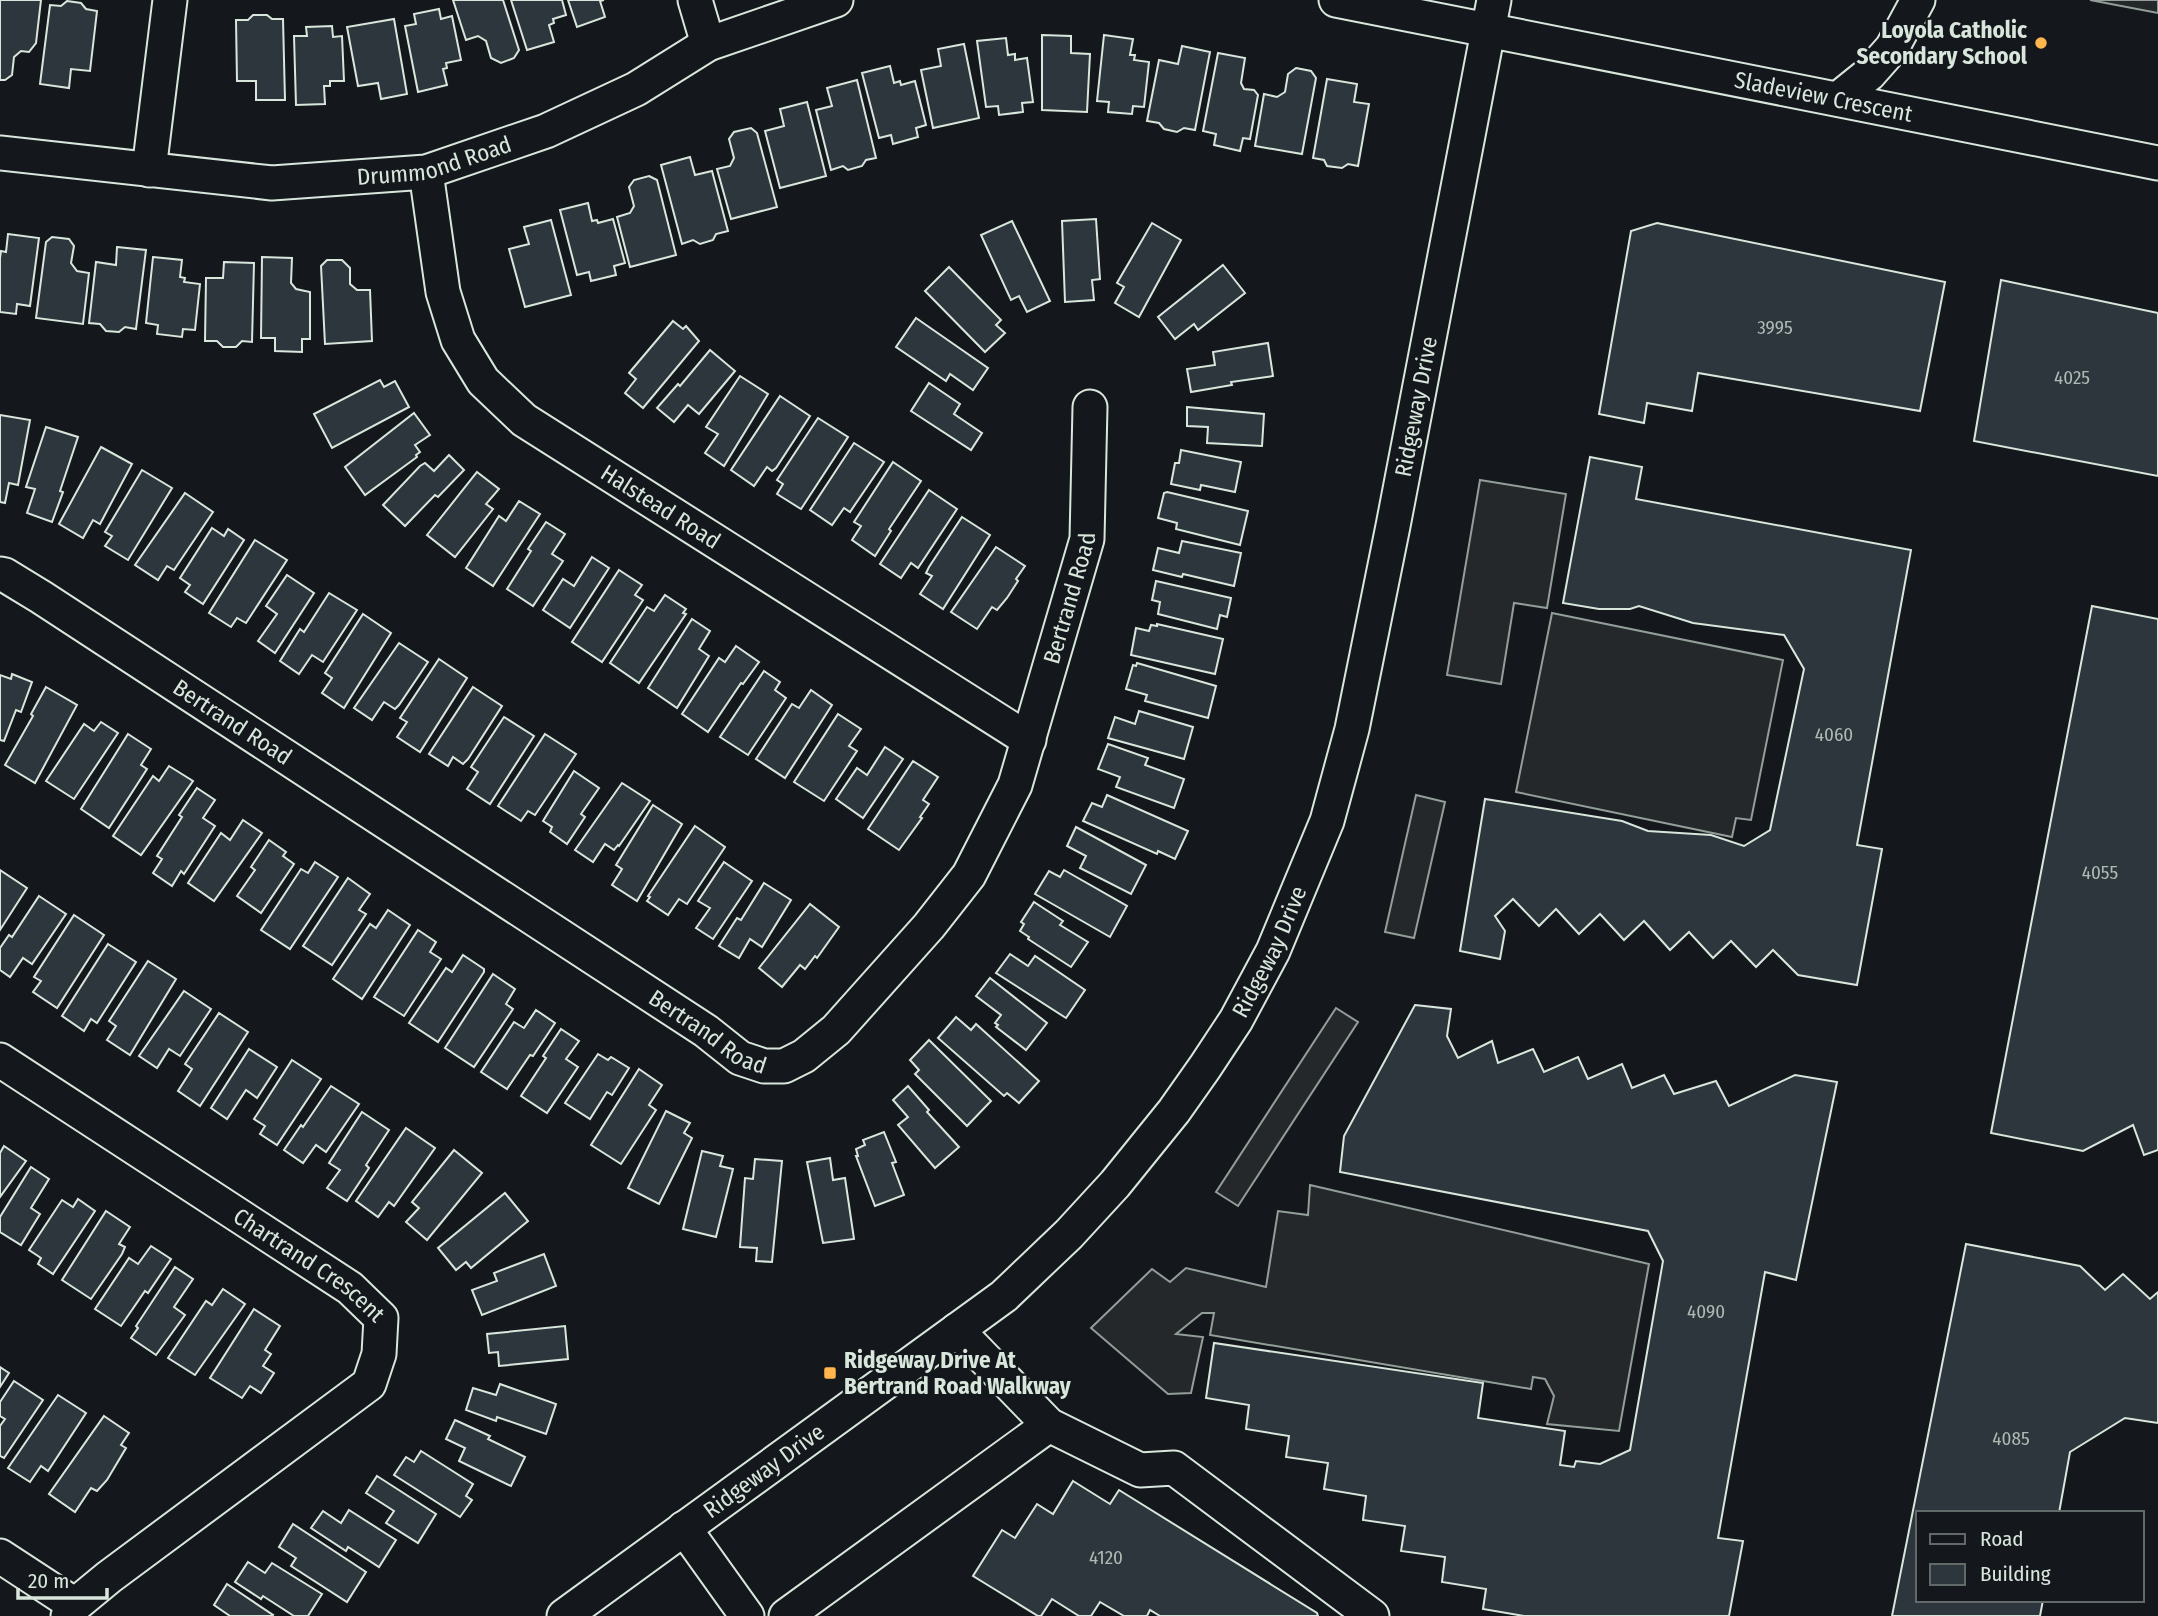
<svg xmlns="http://www.w3.org/2000/svg" width="2158" height="1616" font-family="'Fira Sans Condensed',sans-serif">
	<style>
		.parking { fill: #24282b; stroke: #939e99; stroke-width: 2 }
		.building { fill: #2c363c; stroke: #d8e6dc; stroke-width: 2 }
		.lines { fill: none; stroke-linecap: round; stroke-linejoin: round }
		.minor-casing { stroke: #d8e6dc; stroke-width: 37 }
		.minor { stroke: #14181c; stroke-width: 33 }
		.poi-dot { fill: #ffb74d; stroke: #14181c; stroke-width: 2.5 }
		.labels { text-anchor: middle; dominant-baseline: central; stroke-width: 5; stroke-linejoin: round; paint-order: stroke }
		.number-label { font-size: 19px; fill: #adbab4 }
		.poi-label { font-size: 23px; font-weight: bold; fill: #d8e6dc; stroke: #14181c; text-anchor: end }
		.street-label { font-size: 23px; fill: #d8e6dc; stroke: #14181c }
	</style>
	<rect width="100%" height="100%" fill="#14181c"/>
	<g class="parking">
		<path d="M2090 0H2158V13Z"/>
		<path d="M1480 480 1566 494 1547 608 1514 603 1501 684 1447 675Z"/>
		<path d="M1552 613 1783 660 1751 820 1736 818 1732 837 1516 792Z"/>
		<path d="M1416 795 1445 802 1414 938 1385 932Z"/>
		<path d="M1336 1008 1358 1022 1238 1206 1216 1192Z"/>
		<path d="M1310 1185 1649 1264 1619 1431 1547 1424 1554 1396 1545 1379 1533 1377 1531 1389 1210 1335 1214 1313H1202L1176 1334 1203 1337 1191 1393 1168 1394 1091 1328 1152 1269 1170 1282 1186 1268 1266 1287 1278 1211 1308 1215Z"/>
	</g>
	<g class="building">
		<path d="M0 0H41L36 43 29 52 21 51 14 57 12 75 5 80H0Z"/>
		<path d="M453 0H503L519 50 514 58 501 63 491 58 486 41 478 36 466 40Z"/>
		<path d="M511 0H562L566 15 553 19 554 23 549 25 554 42 527 50Z"/>
		<path d="M568 0H604L600 1 605 17 577 27Z"/>
		<path d="M67 1 81 3 86 9 97 11 90 71 71 69 69 88 40 84 50 5 61 6Z"/>
		<path d="M439 9 441 19 452 16 461 60 446 63 447 68 443 69 447 85 418 92 405 26 416 24 414 14Z"/>
		<path d="M253 15H267L272 19H283L285 100H256V81H237L236 20H248Z"/>
		<path d="M394 19 407 94 381 99 378 83 358 86 347 27Z"/>
		<path d="M332 26 333 37 342 36 344 81H330V86H324L325 104 296 105 294 36H307L306 27Z"/>
		<path d="M1042 35 1071 36V53L1090 54 1087 112 1042 110Z"/>
		<path d="M1104 35 1133 39 1130 55H1135L1134 60 1149 62 1144 107 1133 106 1132 114 1108 112 1109 102 1097 101Z"/>
		<path d="M1006 38 1008 55 1015 54V60L1027 58 1033 102 1022 103 1023 112 999 115 998 106 986 107 977 41Z"/>
		<path d="M964 44 979 118 933 128 921 70 941 66 938 49Z"/>
		<path d="M1182 46 1210 52 1195 130 1184 128 1177 132 1164 129 1159 123 1147 121 1159 60 1178 64Z"/>
		<path d="M1218 53 1245 58 1241 83 1244 89 1254 90 1258 95 1250 139 1243 138 1240 151 1214 145 1216 134 1203 131Z"/>
		<path d="M890 66 894 83 900 81 901 85 915 81 926 125 916 128 918 137 893 144 891 135 879 138 862 73Z"/>
		<path d="M1296 68 1311 71 1316 78 1302 154 1255 146 1264 94 1277 97 1285 92 1288 74Z"/>
		<path d="M1327 79 1357 84 1354 102 1369 104 1358 166 1348 164 1342 168 1327 166 1324 160 1313 158Z"/>
		<path d="M857 80 876 158 866 160 862 166 848 170 843 166 831 170 816 110 832 106 827 88Z"/>
		<path d="M807 102 826 176 780 188 765 131 784 126 780 109Z"/>
		<path d="M751 128 757 133 777 207 731 219 717 169 730 166 734 158 729 139 734 132Z"/>
		<path d="M690 157 695 175 712 171 728 231 716 234 713 240 700 244 693 240 682 244 661 165Z"/>
		<path d="M649 176 657 180 676 255 630 267 617 217 630 213 634 206 629 187 634 180Z"/>
		<path d="M588 203 592 221 597 220 598 223 613 219 625 263 614 266 616 275 591 281 589 272 577 275 560 210Z"/>
		<path d="M1096 219 1100 279 1092 280 1094 300 1065 302 1062 221Z"/>
		<path d="M551 220 571 295 525 307 509 249 529 244 524 227Z"/>
		<path d="M1012 221 1050 301 1027 312 1019 296 1011 300 981 235Z"/>
		<path d="M1152 223 1181 240 1139 317 1115 303 1124 287 1117 283Z"/>
		<path d="M1657 223 1945 282 1920 411 1698 373 1692 411 1647 403 1644 423 1599 414 1631 231Z"/>
		<path d="M8 234 39 238 30 306 17 304 16 314 0 312V258L1 251 6 252Z"/>
		<path d="M52 237 69 239 74 246 71 263 77 271 89 273 83 324 36 318 46 242Z"/>
		<path d="M117 247 146 250 136 329 125 327 119 332 106 331 100 324 89 323 96 262 116 265Z"/>
		<path d="M153 257 182 260 180 277 185 278 184 282 200 284 195 330 183 329 182 337 157 334 158 325 146 323Z"/>
		<path d="M262 257 292 258 291 283 296 289 310 292V339H302V352L275 351V338H261Z"/>
		<path d="M327 260H342L350 268V284L357 290H370L372 341 325 344 321 266Z"/>
		<path d="M224 262 254 263 252 342 242 341 236 347H223L217 341H205L206 278H223Z"/>
		<path d="M1223 265 1245 293 1198 330 1194 324 1175 339 1158 317Z"/>
		<path d="M949 267 1001 320 996 325 1005 333 985 352 925 291Z"/>
		<path d="M2001 280 2158 313V476L1974 441Z"/>
		<path d="M916 318 988 368 973 390 950 374 946 381 896 347Z"/>
		<path d="M673 321 683 329 686 326 699 341 643 408 625 393 636 379 629 373Z"/>
		<path d="M1268 343 1273 376 1231 382 1232 385 1191 392 1187 369 1215 365 1213 352Z"/>
		<path d="M710 350 735 371 699 414 688 405 674 422 657 408 678 384 680 386Z"/>
		<path d="M740 376 768 394 724 466 705 453 718 434 706 427Z"/>
		<path d="M380 380 384 387 395 381 409 407 332 448 314 414Z"/>
		<path d="M929 383 960 404 954 414 982 433 971 450 911 411Z"/>
		<path d="M780 396 810 416 776 468 772 471 767 467 754 486 731 470Z"/>
		<path d="M1187 407 1264 414 1262 446 1207 443 1208 427 1187 426Z"/>
		<path d="M414 413 430 435 415 445 420 452 416 455 417 457 365 495 345 467Z"/>
		<path d="M0 415 30 420 18 485 9 483 5 503 0 502Z"/>
		<path d="M818 418 848 437 801 509 777 494 783 484 777 480Z"/>
		<path d="M46 427 78 437 60 491 63 492 52 522 27 513 35 489 26 487Z"/>
		<path d="M854 443 884 462 850 512 844 508 832 525 810 510Z"/>
		<path d="M101 447 132 464 100 524 93 520 83 538 59 524Z"/>
		<path d="M1181 450 1241 462 1235 492 1201 485 1200 490 1171 484 1175 463H1179Z"/>
		<path d="M449 455 464 470 438 497 435 495 405 526 383 505 420 466 425 463 434 471Z"/>
		<path d="M1590 457 1642 467 1636 499 1911 550 1857 845 1882 849 1857 985 1798 975 1773 950 1756 967 1731 941 1713 958 1689 932 1670 950 1644 921 1624 940 1600 914 1579 934 1556 909 1539 926 1513 899 1495 916 1505 931 1500 959 1460 951 1485 799 1622 821 1648 831 1711 835 1744 846 1770 830 1804 669 1784 635 1693 623 1639 606 1630 609H1599L1563 603Z"/>
		<path d="M893 462 921 481 889 529 891 531 875 556 852 540 861 526 854 522Z"/>
		<path d="M142 470 172 488 128 560 105 546 112 536 105 532Z"/>
		<path d="M477 472 499 489 486 504 493 509 455 557 427 535Z"/>
		<path d="M929 490 957 509 918 568 911 563 901 578 880 564Z"/>
		<path d="M1167 492 1248 511 1240 545 1176 529 1177 523 1158 518 1164 493Z"/>
		<path d="M185 493 213 512 174 570 167 566 158 580 135 565Z"/>
		<path d="M519 501 540 514 493 586 466 568 499 516 506 521Z"/>
		<path d="M962 517 990 535 943 609 920 594 932 576 926 573 929 567Z"/>
		<path d="M546 522 565 534 552 554 563 561 533 606 507 589 531 551 528 549Z"/>
		<path d="M212 528 224 536 228 529 244 540 203 604 185 592 190 585 180 578Z"/>
		<path d="M255 540 287 560 246 623 237 618 231 627 209 613Z"/>
		<path d="M1182 541 1241 553 1234 586 1183 574 1182 577 1153 570 1158 548 1179 553Z"/>
		<path d="M996 547 1025 566 1016 579 1018 581 1007 598 997 610 992 607 977 629 951 612Z"/>
		<path d="M592 557 609 568 570 628 543 610 563 579 574 586Z"/>
		<path d="M619 570 642 585 635 595 643 600 602 662 572 642Z"/>
		<path d="M287 575 314 593 275 653 258 641 277 614 266 606Z"/>
		<path d="M1156 581 1231 598 1227 617 1220 615 1217 629 1158 614 1160 602 1152 600Z"/>
		<path d="M329 593 357 610 323 662 312 655 299 674 280 661 300 629 304 632Z"/>
		<path d="M665 595 686 609 683 613 686 614 639 683 610 663 647 607 654 611Z"/>
		<path d="M2092 606 2158 619V1150L2144 1155 2133 1125 2083 1151 1991 1133Z"/>
		<path d="M363 614 391 633 344 708 322 693 332 678 325 673Z"/>
		<path d="M692 619 710 631 699 649 709 656 677 708 648 688Z"/>
		<path d="M1157 624 1223 639 1215 674 1131 655 1136 628 1149 631 1151 625 1157 626Z"/>
		<path d="M399 643 428 662 399 705 395 709 384 702 372 720 354 708Z"/>
		<path d="M736 646 759 662 743 684 741 683 708 732 682 714 719 658 725 662Z"/>
		<path d="M439 659 467 678 420 752 397 737 407 722 400 718Z"/>
		<path d="M1137 663 1216 686 1208 718 1145 701 1147 695 1126 689 1133 665 1136 666Z"/>
		<path d="M764 671 780 682 775 690 786 698 748 755 720 737Z"/>
		<path d="M12 674 32 682 21 712 16 710 4 741 0 740V675L11 679Z"/>
		<path d="M46 687 77 705 35 783 5 765 33 716 31 714Z"/>
		<path d="M473 687 502 706 468 759 463 764 453 757 448 766 429 754Z"/>
		<path d="M811 690 832 705 785 778 756 759 792 704 799 708Z"/>
		<path d="M1139 711 1193 727 1184 759 1108 738 1115 717 1135 724Z"/>
		<path d="M838 714 861 729 849 746 857 751 824 801 794 782Z"/>
		<path d="M504 717 534 736 490 804 467 789 478 772 471 767Z"/>
		<path d="M101 722 118 733 74 799 46 781 84 724 94 731Z"/>
		<path d="M128 734 151 749 141 765 147 769 109 828 81 809Z"/>
		<path d="M545 734 576 754 535 815 528 811 521 821 498 806Z"/>
		<path d="M1108 744 1148 758 1145 765 1184 779 1174 808 1116 787 1120 777 1098 769Z"/>
		<path d="M885 747 903 759 863 818 836 799 857 768 867 775Z"/>
		<path d="M913 761 938 777 923 800 929 804 920 817 922 818 899 850 868 829Z"/>
		<path d="M169 766 193 781 141 855 113 836 153 776 159 781Z"/>
		<path d="M574 771 599 788 581 814 585 817 567 844 550 832 552 827 543 821Z"/>
		<path d="M622 783 650 801 619 846 618 845 614 850 605 844 593 862 575 850Z"/>
		<path d="M197 788 215 800 203 818 215 826 184 874 181 871 172 886 153 873 162 859 157 856 182 817 179 815Z"/>
		<path d="M1107 795 1188 831 1175 859 1158 851 1157 854 1083 821 1092 803 1102 807Z"/>
		<path d="M653 805 682 824 637 901 612 885 622 869 616 865Z"/>
		<path d="M243 820 262 833 214 901 188 883 221 833 230 840Z"/>
		<path d="M695 826 725 847 687 904 679 899 668 915 647 901 650 897 648 896Z"/>
		<path d="M1076 827 1146 865 1131 894 1080 868 1086 856 1067 846Z"/>
		<path d="M269 840 286 852 283 856 294 864 261 913 237 896 255 870 251 867Z"/>
		<path d="M315 862 338 877 290 949 261 930 301 869 308 873Z"/>
		<path d="M724 862 752 881 713 939 696 928 710 908 698 901Z"/>
		<path d="M0 870 27 888 0 930Z"/>
		<path d="M1064 870 1127 906 1110 937 1035 894 1049 871 1060 877Z"/>
		<path d="M348 878 370 894 359 910 366 914 332 965 303 946Z"/>
		<path d="M764 883 791 900 762 947 750 939 739 958 719 946 737 918 741 920Z"/>
		<path d="M39 896 66 914 32 964 23 958 10 977 0 970V948L9 935 12 937Z"/>
		<path d="M1034 902 1063 921 1060 925 1088 942 1071 967 1028 939 1029 937 1020 931 1024 924 1021 922Z"/>
		<path d="M810 904 839 927 817 958 815 956 805 969 800 965 782 987 759 968Z"/>
		<path d="M388 910 410 925 362 999 333 979 370 924 376 928Z"/>
		<path d="M74 915 104 935 57 1008 33 992 41 981 34 977Z"/>
		<path d="M418 930 436 942 430 952 441 959 404 1016 374 997Z"/>
		<path d="M108 944 136 962 97 1023 91 1019 84 1031 62 1016Z"/>
		<path d="M1010 954 1028 966 1035 956 1085 990 1066 1018 996 973Z"/>
		<path d="M463 955 484 969V972L438 1042 409 1023 446 968 452 972Z"/>
		<path d="M148 961 176 979 130 1055 107 1040 116 1026 109 1021Z"/>
		<path d="M493 974 515 989 506 1004 513 1009 474 1067 445 1048Z"/>
		<path d="M990 978 1047 1023 1026 1050 996 1027 998 1025 995 1023 1001 1015 976 996Z"/>
		<path d="M184 991 211 1009 180 1056 169 1049 157 1068 139 1056Z"/>
		<path d="M1415 1005 1451 1009 1447 1036 1458 1058 1492 1041 1498 1063 1533 1049 1544 1072 1578 1057 1588 1079 1622 1064 1632 1088 1664 1075 1674 1094 1716 1081 1729 1106 1795 1075 1837 1082 1796 1280 1765 1272 1718 1538 1743 1541 1729 1616H1524L1483 1609 1486 1589 1442 1582 1445 1557 1401 1551 1405 1526 1363 1520 1366 1496 1324 1489 1328 1463 1286 1457 1289 1436 1246 1429 1249 1405 1206 1398 1214 1343 1483 1383 1478 1418 1565 1431 1560 1465 1574 1467 1576 1461 1600 1464 1630 1450 1663 1261 1648 1231 1340 1172 1344 1136Z"/>
		<path d="M536 1010 555 1023 533 1056 530 1055 507 1089 481 1072 514 1022 524 1028Z"/>
		<path d="M219 1013 248 1032 200 1106 178 1091 192 1069 185 1064Z"/>
		<path d="M956 1017 971 1030 976 1024 1039 1081 1019 1103 1007 1093 1004 1096 938 1038Z"/>
		<path d="M561 1029 579 1041 566 1059 578 1067 547 1113 521 1096 546 1058 543 1056Z"/>
		<path d="M929 1040 991 1101 967 1126 915 1074 919 1070 910 1060Z"/>
		<path d="M249 1049 277 1067 257 1098 246 1090 227 1119 211 1108Z"/>
		<path d="M598 1054 608 1060 611 1057 629 1068 612 1095 607 1092 590 1119 565 1103Z"/>
		<path d="M292 1060 321 1079 277 1145 260 1134 265 1126 254 1119Z"/>
		<path d="M639 1069 662 1085 649 1105 656 1110 621 1164 591 1145Z"/>
		<path d="M331 1086 359 1104 326 1152 316 1145 303 1163 284 1150 301 1125 303 1127Z"/>
		<path d="M908 1086 929 1110 927 1112 959 1147 935 1168 898 1125 908 1117 893 1100Z"/>
		<path d="M666 1111 690 1123 684 1133 692 1138 659 1204 628 1188Z"/>
		<path d="M362 1112 389 1130 366 1165 369 1168 347 1201 327 1188 340 1170 329 1163Z"/>
		<path d="M406 1128 435 1148 394 1206 389 1202 378 1217 356 1201Z"/>
		<path d="M884 1132 896 1162 892 1163 904 1195 875 1206 856 1156H858L856 1149 865 1145 863 1140Z"/>
		<path d="M4 1146 26 1161 0 1197V1153Z"/>
		<path d="M454 1150 482 1173 427 1240 406 1222 419 1208 412 1202Z"/>
		<path d="M702 1151 723 1156 720 1166 733 1169 716 1237 683 1229Z"/>
		<path d="M830 1158 833 1180 845 1178 854 1239 823 1243 807 1162Z"/>
		<path d="M755 1159 782 1161 772 1262 756 1261 757 1248 740 1247 745 1178 753 1179Z"/>
		<path d="M31 1167 49 1179 31 1208 40 1214 21 1245 0 1232V1217Z"/>
		<path d="M505 1193 528 1221 471 1268 466 1262 456 1270 438 1248Z"/>
		<path d="M78 1199 95 1211 53 1274 38 1264 41 1258 29 1250 62 1200 73 1207Z"/>
		<path d="M106 1211 130 1227 119 1244 125 1247 122 1254 91 1299 62 1280Z"/>
		<path d="M1966 1244 2080 1266 2105 1290 2123 1274 2150 1299 2158 1292V1423L2125 1418 2070 1452 2059 1513H1918V1600H2043L2040 1616H1892Z"/>
		<path d="M151 1246 171 1259 148 1293 145 1291 121 1326 95 1309 129 1258 138 1264Z"/>
		<path d="M544 1254 556 1286 482 1315 472 1290 497 1281 494 1273Z"/>
		<path d="M175 1267 193 1279 174 1307 185 1315 156 1355 131 1338 138 1328 136 1326Z"/>
		<path d="M223 1289 245 1304 195 1375 168 1358 206 1301 212 1305Z"/>
		<path d="M254 1309 280 1326 265 1350 271 1354 263 1366 274 1373 261 1393 250 1386 242 1398 210 1378Z"/>
		<path d="M565 1326 568 1359 499 1366 498 1352 489 1353 487 1334Z"/>
		<path d="M0 1367 9 1373 0 1387Z"/>
		<path d="M14 1381 43 1400 4 1458 0 1456V1426L5 1419 0 1416V1402Z"/>
		<path d="M500 1384 556 1404 546 1434 497 1417 496 1421 466 1410 473 1388 496 1395Z"/>
		<path d="M58 1395 86 1413 48 1471 41 1466 30 1482 8 1468Z"/>
		<path d="M104 1416 129 1433 121 1445 126 1448 107 1480 97 1491 91 1488 75 1512 49 1494Z"/>
		<path d="M455 1420 490 1436 488 1439 525 1457 511 1486 459 1461 465 1448 446 1439Z"/>
		<path d="M421 1451 473 1484 466 1496 472 1500 460 1517 394 1475 406 1457 414 1462Z"/>
		<path d="M377 1476 436 1514 418 1543 386 1523 394 1511 366 1493Z"/>
		<path d="M1073 1481 1110 1504 1119 1490 1317 1613 1318 1616H1160L1150 1610 1147 1616H1124L1100 1602 1091 1616H1079L1052 1599 1041 1616H1038L973 1576 1002 1530 1015 1538 1037 1504 1053 1514Z"/>
		<path d="M349 1510 396 1540 379 1567 348 1547 346 1551 311 1528 323 1511 341 1523Z"/>
		<path d="M293 1524 366 1572 347 1602 291 1566 296 1558 279 1547Z"/>
		<path d="M248 1562 265 1573 272 1563 322 1594 308 1616H294L263 1596 261 1599 235 1582Z"/>
		<path d="M227 1584 273 1615 272 1616H230L214 1605Z"/>
	</g>
	<g class="lines">
		<defs>
			<g id="minor">
				<path d="M695 0 708 44"/>
				<path id="s1" d="M1336 0 2158 163"/>
				<path d="M1838 99 1869 74 1892 48 1918 0"/>
				<path id="s2" d="M0 153 272 183 426 172 546 131 636 89 708 44 836 0"/>
				<path d="M149 170 170 0"/>
				<path id="s3" d="M426 172 443 292 458 340 483 381 524 420 1029 740"/>
				<path id="s4" d="M0 574 5 575 41 597 706 1031 740 1058 764 1066H784L804 1056 836 1030 929 926 969 875 1015 785 1087 539 1090 407"/>
				<path id="s5" d="M0 1060 350 1288 381 1318 379 1354 369 1384 109 1577 75 1605 68 1616"/>
				<path d="M957 1330 1049 1425 1140 1470 1174 1468 1372 1616"/>
				<path d="M684 1528 747 1616"/>
				<path d="M0 1556 75 1605"/>
				<path id="s6" d="M564 1616 1004 1296 1069 1234 1115 1184 1174 1111 1205 1067 1236 1020 1273 951 1327 821 1352 729 1393 526 1494 0"/>
				<path d="M786 1616 1049 1425"/>
			</g>
		</defs>
		<use href="#minor" class="minor-casing"/>
		<use href="#minor" class="minor"/>
	</g>
	<g class="poi-dot">
		<circle cx="2041" cy="43" r="7"/>
		<rect x="823" y="1366" width="14" height="14" rx="3.5"/>
	</g>
	<g class="labels">
		<g class="number-label">
			<text x="1775" y="327">3995</text>
			<text x="2072" y="377">4025</text>
			<text x="1834" y="734">4060</text>
			<text x="2100" y="872">4055</text>
			<text x="1706" y="1311">4090</text>
			<text x="2011" y="1438">4085</text>
			<text x="1106" y="1557">4120</text>
		</g>
		<g class="poi-label">
			<text x="2027" y="30">Loyola Catholic<tspan x="2027" dy="26">Secondary School</tspan></text>
			<text x="844" y="1360" text-anchor="start">Ridgeway Drive At<tspan x="844" dy="26">Bertrand Road Walkway</tspan></text>
		</g>
		<g class="street-label">
			<text stroke="none"><textPath href="#s1" startOffset="497">Sladeview Crescent</textPath></text>
			<text stroke="none"><textPath href="#s2" startOffset="438">Drummond Road</textPath></text>
			<text stroke="none"><textPath href="#s6" startOffset="1549">Ridgeway Drive</textPath></text>
			<text stroke="none"><textPath href="#s3" startOffset="438">Halstead Road</textPath></text>
			<text stroke="none"><textPath href="#s4" startOffset="1494">Bertrand Road</textPath></text>
			<text stroke="none"><textPath href="#s4" startOffset="276">Bertrand Road</textPath></text>
			<text stroke="none"><textPath href="#s6" startOffset="982">Ridgeway Drive</textPath></text>
			<text stroke="none"><textPath href="#s4" startOffset="844">Bertrand Road</textPath></text>
			<text stroke="none"><textPath href="#s5" startOffset="371">Chartrand Crescent</textPath></text>
			<text stroke="none"><textPath href="#s6" startOffset="247">Ridgeway Drive</textPath></text>
		</g>
	</g>
	<rect x="1916" y="1511" width="228" height="91" fill="#14181c" stroke="#626a69" stroke-width="2"/>
	<rect x="1930" y="1534" width="35" height="10" fill="#14181c" stroke="#626a69" stroke-width="2"/>
	<text x="1980" y="1546" font-size="21" fill="#d8e6dc">Road</text>
	<rect x="1930" y="1564" width="35" height="21" fill="#2c363c" stroke="#626a69" stroke-width="2"/>
	<text x="1980" y="1581" font-size="21" fill="#d8e6dc">Building</text>
	<path d="M18 1588v10h89v-10" fill="none" stroke="#d8e6dc" stroke-width="3.5"/>
	<text x="28" y="1588" font-size="21" fill="#d8e6dc" stroke="#14181c" stroke-width="5" paint-order="stroke">20 m</text>
</svg>
